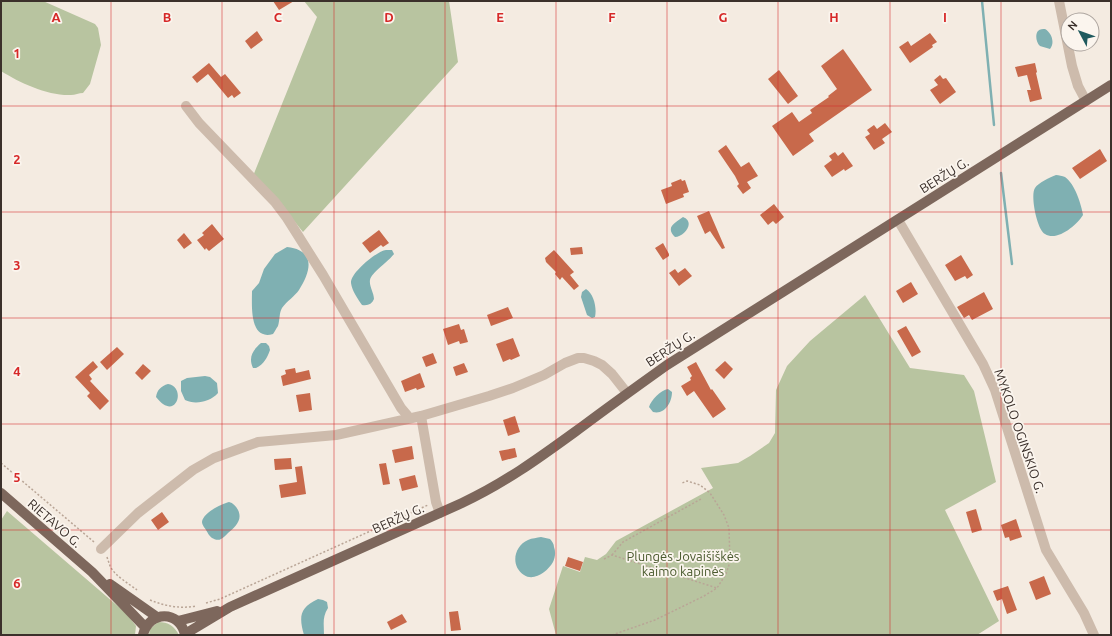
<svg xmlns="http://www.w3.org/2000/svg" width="1112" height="636" font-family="Ubuntu,sans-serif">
  <rect width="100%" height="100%" fill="#f4ebe1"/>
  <path fill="#b8c4a0" d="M1 1H43L95 24 98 28 101 45 90 84 83 93C79 93 75 95 71 95 48 96 20 83 1 71Z
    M304 1H449L458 62 303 232 282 206 253 176 317 17Z
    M865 295 910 368 964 375 974 391 996 482 945 510 999 621 977 635H556L549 609 563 566 580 572 585 557 597 560 606 554 616 541 713 488 701 468 738 463 750 456 769 443 775 433 776 390 787 366 810 341Z
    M7 511 127 614 136 626 135 635H1V520Z
    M158 622C169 622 174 626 179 635H149L150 629Z"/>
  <path fill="#7fb0b2" d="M1045 29C1052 33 1055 43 1050 49 1047 48 1043 47 1040 46 1036 43 1035 34 1038 31 1040 29 1043 29 1045 29Z
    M1056 175C1059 175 1062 176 1065 177 1075 184 1081 204 1083 215 1077 225 1057 242 1045 234 1037 230 1030 195 1035 188 1038 183 1050 177 1056 175Z
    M683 217C696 222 684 237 675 237 665 227 675 223 683 217Z
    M287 247C315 250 312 270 299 290 295 296 287 301 282 308 279 313 280 320 278 326 276 329 275 331 273 334 249 341 252 305 252 291L259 283 264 269 275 254Z
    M386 250H392L394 254C389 261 371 273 370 280 369 286 374 293 374 299 372 304 368 306 362 305 358 299 352 291 351 283 350 273 377 251 386 250Z
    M586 289C594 294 597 308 595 317L592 318 587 315 581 297 582 292Z
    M261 343H266L269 346 270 350C267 358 264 364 256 368H253C248 357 253 350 261 343Z
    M205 376 210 377 217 383 218 393C210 402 195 405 185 400L181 391V381L187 378Z
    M168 384C187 387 176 423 156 397 157 390 161 386 168 384Z
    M668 389 672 392C672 402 665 415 653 412L649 407C651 400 661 390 668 389Z
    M229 502C233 503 236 506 238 510 243 520 235 527 228 533 226 535 223 538 221 539 218 541 214 539 212 538 209 536 208 533 206 530 205 528 202 525 202 522 203 513 221 504 229 502Z
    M541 537C544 538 547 538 550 539 552 541 554 544 554 547 556 552 555 558 553 562 548 571 534 582 524 575 510 566 514 546 528 540 532 538 537 538 541 537Z
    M318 599 323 600 327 602 328 608C322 617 324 625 324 635H304C299 617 299 608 318 599Z"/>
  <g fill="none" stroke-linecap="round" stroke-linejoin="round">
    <path stroke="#7fb0b2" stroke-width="2.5" d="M982 1 994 125
      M1001 173 1012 264"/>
  </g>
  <path fill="#c8694b" d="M273 1H294L279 10Z
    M257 31 263 40 251 49 245 41Z
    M930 33 937 42 932 45 933 47 910 63 899 47 908 41 911 46Z
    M843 49 872 90 809 134 814 141 793 156 772 126 792 112 799 122 812 113 810 110 829 97 828 96 837 89 821 66Z
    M209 63 221 77 225 74 241 93 234 98 232 95 228 98 208 74 197 83 192 77Z
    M1035 63 1037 72 1036 73 1042 99 1030 102 1027 90H1031L1027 75 1018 77 1015 67Z
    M779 70 798 96 788 104 768 79Z
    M940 75 943 79 946 78 956 92 940 104 930 90 938 85 934 80Z
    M885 123 892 132 882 139 885 143 874 150 865 137 870 134 867 130 874 125 877 129Z
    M726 145 741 167 749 162 758 176 747 182 751 188 743 194 737 186 739 184 735 176 718 151Z
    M1100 149 1107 161 1080 179 1072 168Z
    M835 152 838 156 843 152 853 166 845 171 844 169 832 177 824 166 832 160 829 156Z
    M681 179 682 181 685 180 689 192 683 194 684 197 666 204 661 190 672 186 671 183Z
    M774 204 784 217 776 224 773 221 768 225 760 215Z
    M709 211 725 248 722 249 710 231 705 234 697 216Z
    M212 224 224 239 209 251 206 248 205 250 197 240 204 235 202 233Z
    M379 230 389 243 383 247 381 245 370 253 362 243Z
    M184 233 192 243 184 249 177 240Z
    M663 243 669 254V256L663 260 655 248Z
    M582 247 583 254 571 255 570 248Z
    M554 250 574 272 570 275 579 286 574 290 562 277 560 280 555 274 556 272 546 262 545 258Z
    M961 255 973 275 967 279 965 276 955 281 945 265Z
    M685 268 692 276 679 286 669 273 675 269 678 273Z
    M911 282 918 294 903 303 896 291Z
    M984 292 993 309 972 320 969 315 964 318 957 307Z
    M508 307 513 318 491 326 487 315Z
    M459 324 461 330 464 329 468 342 460 344 459 341 448 345 443 329Z
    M906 326 921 352 912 357 897 331Z
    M513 338 520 356 511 360 510 359 503 362 496 344Z
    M117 347 124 354 107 370 100 362Z
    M433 353 437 363 426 367 422 357Z
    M93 361 98 367 89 375 92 379 90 381 109 401 100 410 87 396 90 393 75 377Z
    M725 361 733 369 724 379 715 370Z
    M696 362 711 390 712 389 726 409 713 418 694 391 687 396 681 386 691 380 690 378 692 376 687 367Z
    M464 363 468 372 456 376 453 367Z
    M143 364 151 371 142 380 135 373Z
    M295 368 296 373 309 370 311 379 283 386 281 376 286 374 285 370Z
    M420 373 425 387 417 390 416 388 405 392 401 381Z
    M310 393 312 410 299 412 296 395Z
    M515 416 520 432 508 436 503 420Z
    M412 446 414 459 395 463 392 450Z
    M515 448 517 457 502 461 499 451Z
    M291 458 292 469 275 470 274 459Z
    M386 463 390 484 383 485 379 464Z
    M302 466 306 494 281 498 279 485 297 482 295 467Z
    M415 475 418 487 402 491 399 479Z
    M976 509 982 530 972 533 966 512Z
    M162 512 169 522 158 530 151 520Z
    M1016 519 1022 537 1010 541 1009 537 1005 538 1001 525Z
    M568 557 583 562 580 571 565 566Z
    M1044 576 1051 594 1036 600 1029 582Z
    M1008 586 1017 610 1007 614 1002 599 997 601 993 591Z
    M458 611 461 630 451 631 449 612Z
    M402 614 407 622 391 630 387 622Z"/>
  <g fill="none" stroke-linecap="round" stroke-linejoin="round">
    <path stroke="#b9a596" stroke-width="1.5" stroke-dasharray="2 2" stroke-linecap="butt" d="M1 463 94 542
      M612 555 623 542 701 499
      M107 557C108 560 109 563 110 566 114 575 129 584 137 590
      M604 559 612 555 717 588
      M150 600C165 606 180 609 197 606
      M206 603 220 599 428 505
      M612 635 655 620 704 596 717 588 726 574 730 562 729 528 724 515 710 493 700 485 687 481 682 483"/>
    <path stroke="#cdbbac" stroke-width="10" d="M1059 1 1072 66 1078 86 1086 101
      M186 106 199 123 275 202 287 218 323 275 401 408 407 415 408 419
      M898 220 983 364 995 390 1046 550 1084 613 1094 635
      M421 416 436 502 440 513
      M101 549 138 513 193 470 214 458 258 442 336 435 421 416 489 396 513 388 544 375 565 363 578 358H584L594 361 602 365 612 374 627 393"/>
    <path stroke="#7d675c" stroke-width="10" d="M1 493 92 572 145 627
      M110 584 157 617
      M178 621 217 611
      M185 634 230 607 462 503C507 482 543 455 583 426 611 405 639 385 667 365L1111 85
      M143 635C149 610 180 610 185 635"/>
  </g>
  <path fill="none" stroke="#d62828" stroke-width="1" stroke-opacity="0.55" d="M111 1V635M222 1V635M334 1V635M445 1V635M556 1V635M667 1V635M778 1V635M890 1V635M1001 1V635M1 106H1111M1 212H1111M1 318H1111M1 424H1111M1 530H1111"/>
  <g text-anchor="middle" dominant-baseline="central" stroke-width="3.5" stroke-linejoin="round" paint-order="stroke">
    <g font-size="13" fill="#3b302b" stroke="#fbf5ee">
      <text transform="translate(944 175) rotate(-32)">BERŽŲ G.</text>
      <text transform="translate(670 348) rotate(-33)">BERŽŲ G.</text>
      <text transform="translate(1020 431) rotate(71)">MYKOLO OGINSKIO G.</text>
      <text transform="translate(398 518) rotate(-24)">BERŽŲ G.</text>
      <text transform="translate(55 523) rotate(41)">RIETAVO G.</text>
    </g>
    <g font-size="13" fill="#4a5a2e" stroke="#fbf5ee">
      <text x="683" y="556">Plungės Jovaišiškės<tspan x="683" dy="15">kaimo kapinės</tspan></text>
    </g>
  </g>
  <g font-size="13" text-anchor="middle" font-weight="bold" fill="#d62828" stroke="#fbf5ee" stroke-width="3.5" stroke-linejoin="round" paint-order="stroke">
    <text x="56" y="22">A</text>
    <text x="167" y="22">B</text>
    <text x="278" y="22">C</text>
    <text x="389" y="22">D</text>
    <text x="500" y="22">E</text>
    <text x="612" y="22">F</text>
    <text x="723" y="22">G</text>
    <text x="834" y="22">H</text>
    <text x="945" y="22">I</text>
    <text x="17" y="58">1</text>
    <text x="17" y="164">2</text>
    <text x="17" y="270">3</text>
    <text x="17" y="376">4</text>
    <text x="17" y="482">5</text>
    <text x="17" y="588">6</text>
  </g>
  <rect width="1112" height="636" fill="none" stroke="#3b302b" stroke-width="4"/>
  <g transform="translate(1080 32) rotate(311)"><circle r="19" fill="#fbf5ee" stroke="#aea6a0"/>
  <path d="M0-3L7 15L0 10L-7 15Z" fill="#1f5a5e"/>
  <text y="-6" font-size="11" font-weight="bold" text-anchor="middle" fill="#3b302b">N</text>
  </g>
</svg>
